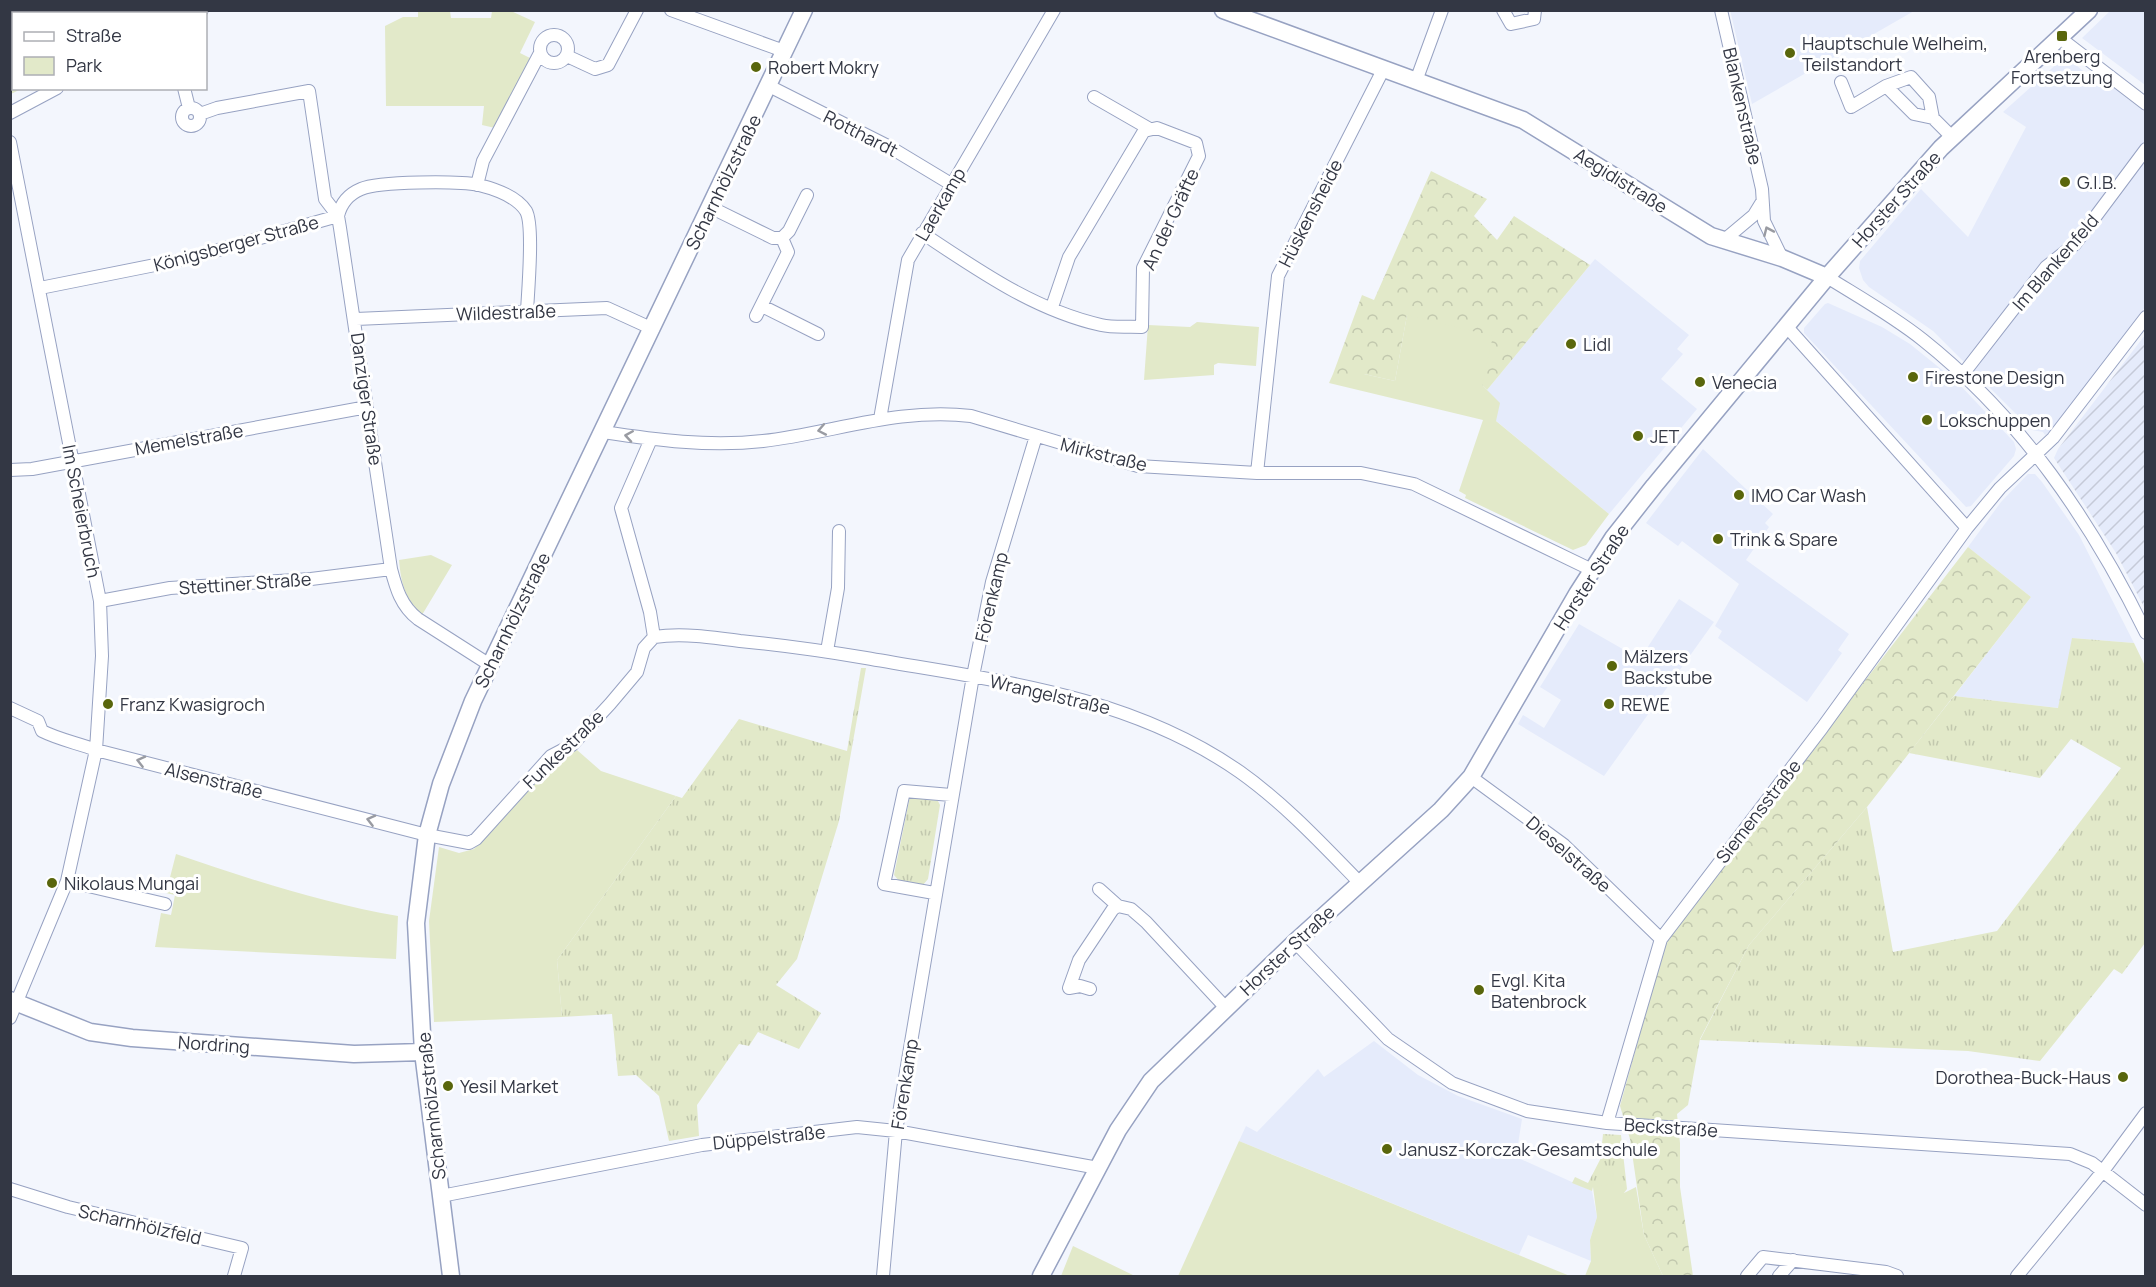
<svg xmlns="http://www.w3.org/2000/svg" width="2156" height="1287" font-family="Manrope,sans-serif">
  <defs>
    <pattern id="industrial-furrows" width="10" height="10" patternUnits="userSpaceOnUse" patternTransform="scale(1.5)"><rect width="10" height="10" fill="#e5ebfb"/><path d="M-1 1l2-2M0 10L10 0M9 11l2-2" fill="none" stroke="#c5cad8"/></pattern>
    <pattern id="grass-tufts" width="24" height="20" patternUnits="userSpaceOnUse" patternTransform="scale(1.5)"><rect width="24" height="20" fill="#e2e9c9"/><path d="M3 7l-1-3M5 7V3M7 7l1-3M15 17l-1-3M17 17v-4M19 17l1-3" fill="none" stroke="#c2c8ae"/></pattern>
    <pattern id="forest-crowns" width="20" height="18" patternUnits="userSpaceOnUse" patternTransform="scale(1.5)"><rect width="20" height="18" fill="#e2e9c9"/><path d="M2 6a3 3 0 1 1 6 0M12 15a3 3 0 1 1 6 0" fill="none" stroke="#c2c8ae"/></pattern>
  </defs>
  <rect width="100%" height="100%" fill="#f3f6fd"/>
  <path fill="#e5ebfb" d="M1730 10H1914V11L1752 104Z
    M2110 11H2145V85L2082 38Z
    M2060 61H2068L2077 66 2099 84 2106 82 2145 112V307L2054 428 2045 435 2043 432 2032 430 1933 331 1869 287 1863 280 1859 268 1860 261 1921 189 1968 237 2026 127 2003 112Z
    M1595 259 1689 335 1677 349 1683 354 1661 379 1697 409 1609 514 1495 420 1487 390Z
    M1828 303 1882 327 1910 344 1957 382 2014 442 2016 449 2014 456 1971 506 1966 507 1804 333V328L1825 304Z
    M1703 449 1773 514 1765 523 1769 527 1746 560 1849 634 1838 650 1842 653 1807 702 1718 638 1722 631 1715 626 1739 584 1682 541 1678 546 1646 523Z
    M2028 474H2035L2042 482 2079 535 2134 643 2073 638 2059 708 1954 696 2031 597 1968 547 2001 502Z
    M1679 599 1714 622 1604 776 1518 724 1523 715 1544 728 1561 700 1540 687 1579 624 1640 659Z
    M1374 1041 1418 1075 1458 1096 1522 1119 1516 1157 1592 1191 1597 1217 1590 1240 1591 1261 1528 1235 1519 1255 1239 1141 1246 1126 1257 1132 1318 1069 1324 1077Z"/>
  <path fill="url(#industrial-furrows)" d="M2145 335V609L2116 553 2054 458 2058 449Z"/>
  <path fill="url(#grass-tufts)" d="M2072 638 2134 643 2146 668 2145 943 2122 974 2114 969 2040 1061 1968 1051 1700 1040 1749 945 1867 807 1893 952 1997 931 2121 768 2071 739 2040 778 1909 753 1954 696 2058 708Z
    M861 668H866L839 821 797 959 776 985 821 1013 799 1049 758 1032 749 1046 739 1044 697 1105 699 1136 669 1141 659 1096 636 1075 618 1076 612 1014 562 1017 557 960 676 796 682 798 739 719 847 751Z
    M910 796 938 801 940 805 928 879 923 885 900 882 894 875Z
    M1603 1134 1621 1135 1627 1189 1624 1193 1593 1187 1592 1191 1572 1183 1575 1177 1588 1183 1603 1154 1601 1153Z"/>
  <path fill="url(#forest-crowns)" d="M1431 171 1487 199 1474 216 1497 240 1514 216 1590 265 1487 390 1407 315 1395 381 1364 374H1333L1362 295 1374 300Z
    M1968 547 2031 597 1867 807 1749 945 1700 1039 1688 1105 1677 1114 1680 1143V1187L1693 1276H1663L1644 1235 1630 1139 1620 1106 1666 939Z"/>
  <path fill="#e2e9c9" d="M11 10H87L88 13 14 14V88L21 89 11 94Z
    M418 10 450 11 451 18H491L492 11H511L535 22 520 53 530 58 495 128 482 125 484 106H386L385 26 403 17H418Z
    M1407 315 1493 336 1482 385 1500 403 1496 421 1609 514 1586 545 1573 550 1465 498 1466 495 1459 491 1483 420 1329 383 1333 374H1364L1395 381Z
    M1197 322 1259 327 1256 366 1218 363 1214 365V375L1144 380 1148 325 1190 327Z
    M431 555 452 565 422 615C405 599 401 583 399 560Z
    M577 750 601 771 676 796 557 960 562 1017 434 1022 429 921 439 847 459 853 474 849 553 764Z
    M176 854C249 879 323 903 398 916L396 959 155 947 161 913 171 915 175 895 166 893Z
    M1239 1141 1570 1276H1178Z
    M1620 1183 1624 1193 1636 1187 1644 1235 1663 1276H1585L1591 1261 1590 1240 1597 1217 1593 1187Z
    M1073 1246 1135 1276H1061Z"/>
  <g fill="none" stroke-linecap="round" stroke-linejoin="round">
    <g stroke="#97a2c2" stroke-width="14">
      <path id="street" d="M671 10 784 51
        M1503 10 1511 24 1534 19 1535 10
        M1721 10 1762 189 1764 221 1782 258
        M196 14 202 10
        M540 49a14 14 0 1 1 28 0a14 14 0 1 1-28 0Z
        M2060 38 2146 104
        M567 56 595 69 608 65 637 10
        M1416 81 1442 10
        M1841 82 1851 107 1886 86
        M769 86 888 146 951 184
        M184 88 189 108
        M1094 97 1148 128
        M182 117a9 9 0 1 1 18 0a9 9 0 1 1-18 0Z
        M10 113 57 88
        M200 114 217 108 309 91 325 199 338 216 340 228 391 569C396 588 401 606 418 619L490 665
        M1933 118 1914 114 1886 86 1911 77 1929 97 1933 118 1952 137
        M10 142 100 601 102 656 96 750 67 881 10 1018
        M477 185 483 161 540 53
        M710 207 773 238H782L788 252 756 316
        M338 216C341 203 349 194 361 189 379 181 459 181 479 185 495 189 517 197 526 211 534 225 528 291 527 311
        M922 233C978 270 1034 310 1101 325 1114 328 1129 326 1142 327L1143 268 1199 156 1196 143 1157 128 1144 131 1069 257 1052 307
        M782 238 789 231 807 195
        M1723 241 1754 215 1762 202
        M1827 277C1859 297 1893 316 1923 340 2021 418 2091 521 2146 633
        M40 288 190 258 338 216
        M762 306 818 334
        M356 319 607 308 653 329
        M1787 327 1967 528
        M1963 374 2046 267 2075 244 2146 149
        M880 419 908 260 1054 10
        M603 432C656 440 709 447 763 441 832 433 900 407 971 416L1138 466 1257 473H1361L1414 484 1592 570
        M651 439 621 508 650 612 654 637
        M10 470 32 469 367 407
        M1257 473 1278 276 1383 70
        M100 601 170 588 311 579 391 569
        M654 637C682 633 711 637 740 641 782 645 824 651 866 658 997 681 1128 694 1240 772 1285 804 1322 844 1360 883
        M827 651 838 588 839 531
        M10 708 38 721 42 731C60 740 78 743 96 750L427 835 469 843 476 839 551 756 572 745 610 704 637 672 644 648 654 637
        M1471 777 1564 845 1661 939
        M67 881 165 904
        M1099 889 1118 906
        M934 893 884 884 904 791 951 795
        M1295 942 1388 1039 1452 1083 1527 1111 1607 1123 2070 1154 2092 1163 2146 1205
        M1090 989 1080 986 1069 988 1079 960 1113 909 1118 906 1131 909 1146 922 1226 1008
        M1607 1123 1661 939 1822 728 1967 528 2000 488 2053 438 2146 317
        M10 1189 68 1207 242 1248 234 1276
        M441 1196 702 1145 857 1127 896 1131 1098 1168
        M883 1276 896 1131 973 676 992 582 1036 436
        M1747 1276 1763 1257 1886 1272 1897 1276
        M1779 1276 1793 1260
        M2017 1276 2103 1171 2146 1113"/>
    </g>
    <g stroke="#97a2c2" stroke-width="19">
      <path id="secondary" d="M1223 10 1523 120 1711 236 1782 258 1827 277
        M10 1000 90 1032 132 1038 354 1054 423 1052
        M451 1276 423 1052 416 923 427 835 441 784 473 701 804 10
        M1041 1276 1118 1130 1151 1081 1295 942 1441 810 1471 777 1577 594 1613 538 1654 486 1827 277 1941 148 2089 10"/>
    </g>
    <use href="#street" stroke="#fff" stroke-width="12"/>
    <use href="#secondary" stroke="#fff" stroke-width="16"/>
  </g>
  <defs><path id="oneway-chevron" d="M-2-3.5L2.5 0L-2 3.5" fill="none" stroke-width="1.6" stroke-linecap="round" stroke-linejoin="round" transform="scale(1.5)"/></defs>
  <g stroke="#999ba2">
    <use href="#oneway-chevron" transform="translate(1768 231) rotate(-114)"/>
    <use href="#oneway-chevron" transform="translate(822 430) rotate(169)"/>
    <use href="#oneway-chevron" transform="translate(629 436) rotate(-171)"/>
    <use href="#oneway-chevron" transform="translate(141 761) rotate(-166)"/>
    <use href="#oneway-chevron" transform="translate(371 820) rotate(-166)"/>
  </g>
  <g fill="#59660c" stroke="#fff" stroke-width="2">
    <rect x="2056" y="30" width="12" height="12" rx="3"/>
    <circle cx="1790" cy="53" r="6"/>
    <circle cx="756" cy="67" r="6"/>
    <circle cx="2065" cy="182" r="6"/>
    <circle cx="1571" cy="344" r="6"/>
    <circle cx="1913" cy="377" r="6"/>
    <circle cx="1700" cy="382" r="6"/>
    <circle cx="1927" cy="420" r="6"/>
    <circle cx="1638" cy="436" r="6"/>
    <circle cx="1739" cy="495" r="6"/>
    <circle cx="1718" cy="539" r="6"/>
    <circle cx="1612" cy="666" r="6"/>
    <circle cx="108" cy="704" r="6"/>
    <circle cx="1609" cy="704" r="6"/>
    <circle cx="52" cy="883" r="6"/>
    <circle cx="1479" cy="990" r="6"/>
    <circle cx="2123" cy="1077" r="6"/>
    <circle cx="448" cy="1086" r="6"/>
    <circle cx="1387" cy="1149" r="6"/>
  </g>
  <g text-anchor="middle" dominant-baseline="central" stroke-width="6" stroke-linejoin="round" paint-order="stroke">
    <g font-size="18" fill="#333744" stroke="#fff" text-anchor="start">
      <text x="1802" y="43">Hauptschule Welheim,<tspan x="1802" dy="21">Teilstandort</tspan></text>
      <text x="2062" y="56" text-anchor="middle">Arenberg<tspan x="2062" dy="21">Fortsetzung</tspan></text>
      <text x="768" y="67">Robert Mokry</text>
      <text x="2077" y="182">G.I.B.</text>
      <text x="1583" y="344">Lidl</text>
      <text x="1925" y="377">Firestone Design</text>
      <text x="1712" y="382">Venecia</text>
      <text x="1939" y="420">Lokschuppen</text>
      <text x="1650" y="436">JET</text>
      <text x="1751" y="495">IMO Car Wash</text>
      <text x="1730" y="539">Trink &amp; Spare</text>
      <text x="1624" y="656">Mälzers<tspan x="1624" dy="21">Backstube</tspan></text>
      <text x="120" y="704">Franz Kwasigroch</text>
      <text x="1621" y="704">REWE</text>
      <text x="64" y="883">Nikolaus Mungai</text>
      <text x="1491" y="980">Evgl. Kita<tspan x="1491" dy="21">Batenbrock</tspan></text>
      <text x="2111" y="1077" text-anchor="end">Dorothea-Buck-Haus</text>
      <text x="460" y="1086">Yesil Market</text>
      <text x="1399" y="1149">Janusz-Korczak-Gesamtschule</text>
    </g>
    <g font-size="18" fill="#333744" stroke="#fff">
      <text transform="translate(1743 106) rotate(77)">Blankenstraße</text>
      <text transform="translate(861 133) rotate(27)">Rotthardt</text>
      <text transform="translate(1621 180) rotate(32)">Aegidistraße</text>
      <text transform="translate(723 182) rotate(-64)">Scharnhölzstraße</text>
      <text transform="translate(1896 199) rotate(-48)">Horster Straße</text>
      <text transform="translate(940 204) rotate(-60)">Laerkamp</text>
      <text transform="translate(1310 213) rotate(-63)">Hüskensheide</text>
      <text transform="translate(1170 219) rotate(-65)">An der Gräfte</text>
      <text transform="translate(236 243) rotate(-15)">Königsberger Straße</text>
      <text transform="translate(2055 262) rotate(-49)">Im Blankenfeld</text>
      <text transform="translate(506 312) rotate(-2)">Wildestraße</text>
      <text transform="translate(367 399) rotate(82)">Danziger Straße</text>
      <text transform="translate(189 439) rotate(-10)">Memelstraße</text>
      <text transform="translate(1104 454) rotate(14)">Mirkstraße</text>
      <text transform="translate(82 511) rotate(79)">Im Scheierbruch</text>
      <text transform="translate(1591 577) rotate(-57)">Horster Straße</text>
      <text transform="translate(245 583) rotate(-4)">Stettiner Straße</text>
      <text transform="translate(991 597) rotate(-77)">Förenkamp</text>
      <text transform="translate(512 620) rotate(-64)">Scharnhölzstraße</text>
      <text transform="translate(1050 694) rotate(13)">Wrangelstraße</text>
      <text transform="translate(563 749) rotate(-44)">Funkestraße</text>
      <text transform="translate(214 780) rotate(14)">Alsenstraße</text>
      <text transform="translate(1758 811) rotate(-52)">Siemensstraße</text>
      <text transform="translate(1569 854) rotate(41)">Dieselstraße</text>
      <text transform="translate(1287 950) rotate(-43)">Horster Straße</text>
      <text transform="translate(214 1044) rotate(4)">Nordring</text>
      <text transform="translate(904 1084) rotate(-81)">Förenkamp</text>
      <text transform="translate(431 1106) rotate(-96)">Scharnhölzstraße</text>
      <text transform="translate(1671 1127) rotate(4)">Beckstraße</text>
      <text transform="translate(769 1137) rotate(-6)">Düppelstraße</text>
      <text transform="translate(140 1224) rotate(13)">Scharnhölzfeld</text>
    </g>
  </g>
  <rect width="2156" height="1287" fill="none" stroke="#333744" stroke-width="24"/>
  <rect x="12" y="12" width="195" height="78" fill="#ffffff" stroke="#adafb4" stroke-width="1.5"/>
  <rect x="24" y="32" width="30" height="9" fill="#ffffff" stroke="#adafb4" stroke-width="1.5"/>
  <text x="66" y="42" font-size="18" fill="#333744">Straße</text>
  <rect x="24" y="57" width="30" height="18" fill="#e2e9c9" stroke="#adafb4" stroke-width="1.5"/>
  <text x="66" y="72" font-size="18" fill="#333744">Park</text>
</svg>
